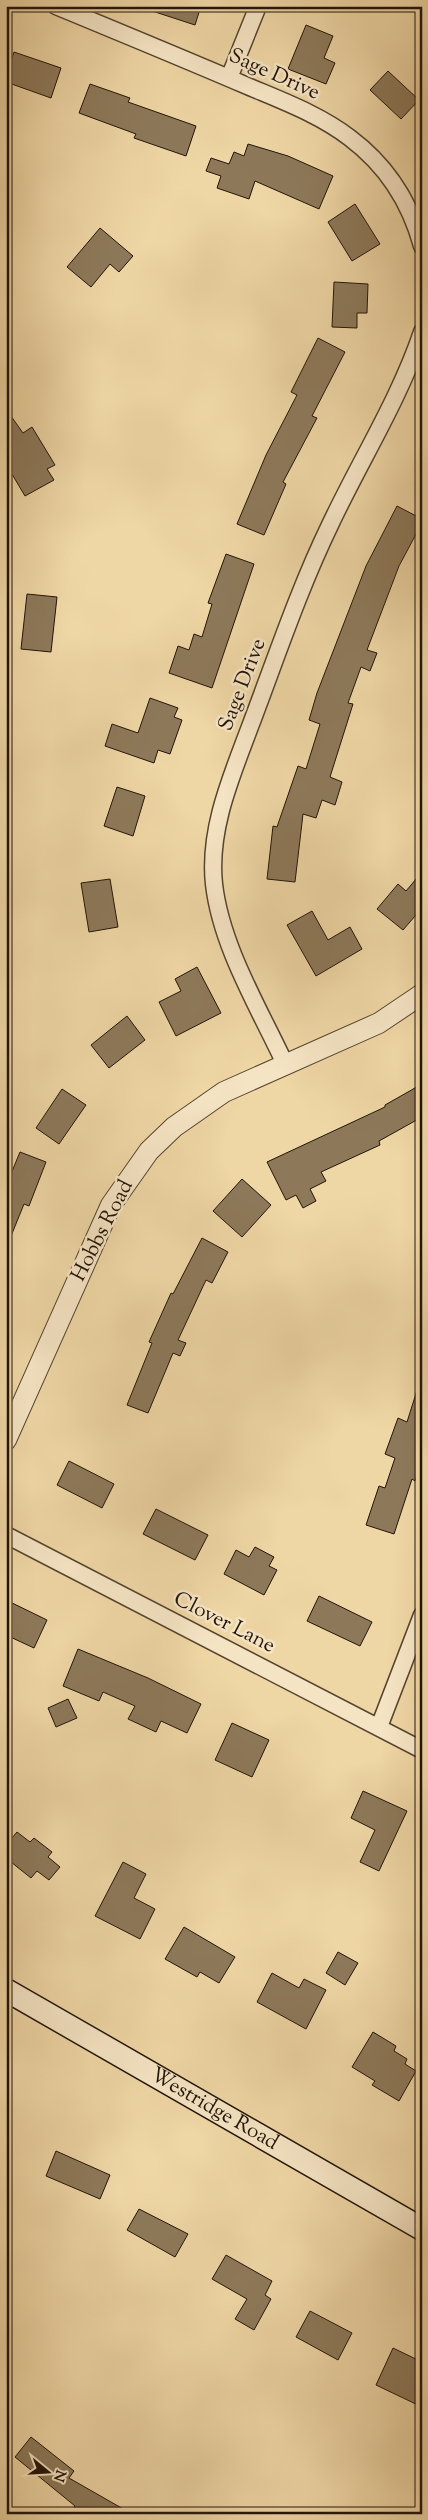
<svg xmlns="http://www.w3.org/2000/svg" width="428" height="2520" font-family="'Sorts Mill Goudy',serif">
  <rect width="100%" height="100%" fill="#efd6a5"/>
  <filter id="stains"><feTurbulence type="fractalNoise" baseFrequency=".004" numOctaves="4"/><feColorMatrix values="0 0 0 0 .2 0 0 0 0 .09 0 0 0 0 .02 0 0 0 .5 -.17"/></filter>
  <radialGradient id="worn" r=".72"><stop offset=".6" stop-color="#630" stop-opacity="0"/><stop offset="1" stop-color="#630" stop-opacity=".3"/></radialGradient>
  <path fill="#8d795a" stroke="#221408" d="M146 6H201L195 25 146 9Z
    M306 25 333 36 324 58 335 63 326 84 288 69Z
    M14 52 61 68 51 98 6 82V74Z
    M388 71 419 100 401 119 370 90Z
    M90 84 130 98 128 102 196 126 186 156 134 138 136 134 79 113Z
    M248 144 288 156 333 176 319 209 255 181 249 199 217 188 221 176 206 171 211 158 229 164 234 152 244 156Z
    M355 204 380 244 352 261 328 222Z
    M100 228 133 256 119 272 110 264 91 287 67 267Z
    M334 282 368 284 367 313H357V328L332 327Z
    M318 338 345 352 312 416 317 418 283 482 286 484 264 535 237 524 266 455 297 395 291 392Z
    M6 409 23 433 32 427 55 465 47 469 54 480 25 496 6 464Z
    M397 506 422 519V523L399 566 367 650 377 653 370 671 361 667 348 703 353 704 330 777 342 782 335 805 322 800 316 818 303 814 295 882 267 879 273 826 277 827 298 766 306 769 320 724 309 720 317 693 366 566Z
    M226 554 254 564 212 688 169 673 178 646 189 650 194 634 202 637 212 604 208 603Z
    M27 594 57 597 51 652 21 649Z
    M150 698 178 708 174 717 182 720 170 754 158 750 154 763 105 746 112 724 138 733Z
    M117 787 145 796 133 836 104 826Z
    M422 872V908L403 930 377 909 398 884 406 891Z
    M110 879 118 927 89 932 81 883Z
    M312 911 328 940 350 927 362 949 316 976 287 925Z
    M197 967 221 1013 176 1036 159 1002 181 991 175 979Z
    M127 1016 145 1040 109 1068 91 1045Z
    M422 1084V1117L379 1141 380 1145 321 1172 326 1181 310 1189 316 1201 303 1208 296 1195 286 1200 267 1162 385 1107V1105Z
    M62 1089 86 1105 59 1144 36 1128Z
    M20 1152 46 1162 29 1206 24 1204 7 1246 6 1186Z
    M242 1179 271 1205 242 1237 213 1211Z
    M202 1238 228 1252 212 1283 206 1280 178 1340 186 1343 180 1356 173 1353 148 1413 127 1405 152 1343 149 1342 171 1293 173 1294Z
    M419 1384H422V1461L415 1481 412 1479 394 1534 366 1525 379 1486 385 1488 395 1458 385 1454 398 1418 407 1422Z
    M69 1461 114 1484 102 1508 57 1485Z
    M156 1509 208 1535 195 1560 143 1534Z
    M255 1547 274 1557 269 1566 277 1570 264 1595 224 1574 236 1550 249 1557Z
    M319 1596 372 1622 360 1646 307 1621Z
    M6 1600 47 1620 34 1648 6 1635Z
    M78 1649 148 1678 201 1704 187 1733 161 1721 156 1732 128 1719 135 1706 103 1692 99 1701 63 1686Z
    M68 1699 77 1718 56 1727 48 1708Z
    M232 1723 269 1740 252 1777 215 1760Z
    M363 1791 407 1811 379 1871 360 1862 375 1830 351 1818Z
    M17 1832 30 1842 34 1838 52 1852 48 1857 60 1867 49 1880 37 1871 31 1878 6 1858V1845Z
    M123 1862 146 1874 134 1898 155 1909 140 1939 95 1916Z
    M184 1927 235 1957 219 1983 200 1972 197 1977 165 1959Z
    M338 1952 358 1963 345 1985 326 1973Z
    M272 1973 299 1988 304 1979 326 1990 306 2029 257 2002Z
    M373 2032 396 2046 394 2051 407 2059 405 2064 416 2071 399 2101 372 2085 375 2081 352 2067Z
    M56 2151 110 2175 100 2199 46 2176Z
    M139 2209 188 2234 175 2257 127 2230Z
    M226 2255 272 2281 265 2295 271 2299 254 2330 235 2319 247 2299 212 2279Z
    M310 2311 352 2333 338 2360 296 2337Z
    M393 2348 422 2362V2407L376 2385Z
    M31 2437 74 2471 69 2478 132 2514H71L75 2506 15 2457Z"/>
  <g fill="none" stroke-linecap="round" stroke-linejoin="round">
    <g stroke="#55442f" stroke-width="19">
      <path id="minor" d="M56 6C119 32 182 58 245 85 280 100 319 114 350 138 386 165 410 202 422 246
        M229 78 258 6
        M285 1064C259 1008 221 946 214 884 208 829 232 775 251 724 276 658 299 589 330 525 360 461 399 400 422 332
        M6 1535 422 1750
        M379 1727 422 1615"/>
    </g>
    <g stroke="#55442f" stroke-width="22">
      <path id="tertiary" d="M6 1440 111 1205 149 1151 174 1127 224 1092 379 1023 422 994"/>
    </g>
    <g stroke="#221408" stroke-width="25">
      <g id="secondary">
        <path id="s1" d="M6 1990 422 2229"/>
      </g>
    </g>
    <use href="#minor" stroke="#f5e4c4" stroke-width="16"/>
    <use href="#tertiary" stroke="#f5e4c4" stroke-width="20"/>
    <use href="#secondary" stroke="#f5e4c4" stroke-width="22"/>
  </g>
  <g text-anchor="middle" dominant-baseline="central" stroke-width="5" stroke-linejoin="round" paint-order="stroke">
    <g font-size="21" fill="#221408" stroke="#f5e4c4">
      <text transform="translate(274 75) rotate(24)">Sage Drive</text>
      <text transform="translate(243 685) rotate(-69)">Sage Drive</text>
      <text transform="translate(103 1231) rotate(-63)">Hobbs Road</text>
      <text transform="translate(224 1623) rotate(27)">Clover Lane</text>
      <text stroke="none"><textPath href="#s1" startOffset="240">Westridge Road</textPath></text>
    </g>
  </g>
  <rect width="428" height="2520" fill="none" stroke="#efd6a5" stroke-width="25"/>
  <rect x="8" y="8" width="413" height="2505" fill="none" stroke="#221408" stroke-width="2.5"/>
  <rect x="12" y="12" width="403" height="2495" fill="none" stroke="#221408"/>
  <g transform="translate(48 2472) rotate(108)" stroke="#f5e4c4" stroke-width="4" paint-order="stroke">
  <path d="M0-4L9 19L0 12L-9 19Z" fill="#221408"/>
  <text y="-8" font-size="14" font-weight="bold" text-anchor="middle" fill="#221408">N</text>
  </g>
  <rect width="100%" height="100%" filter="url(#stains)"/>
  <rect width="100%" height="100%" fill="url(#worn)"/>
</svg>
